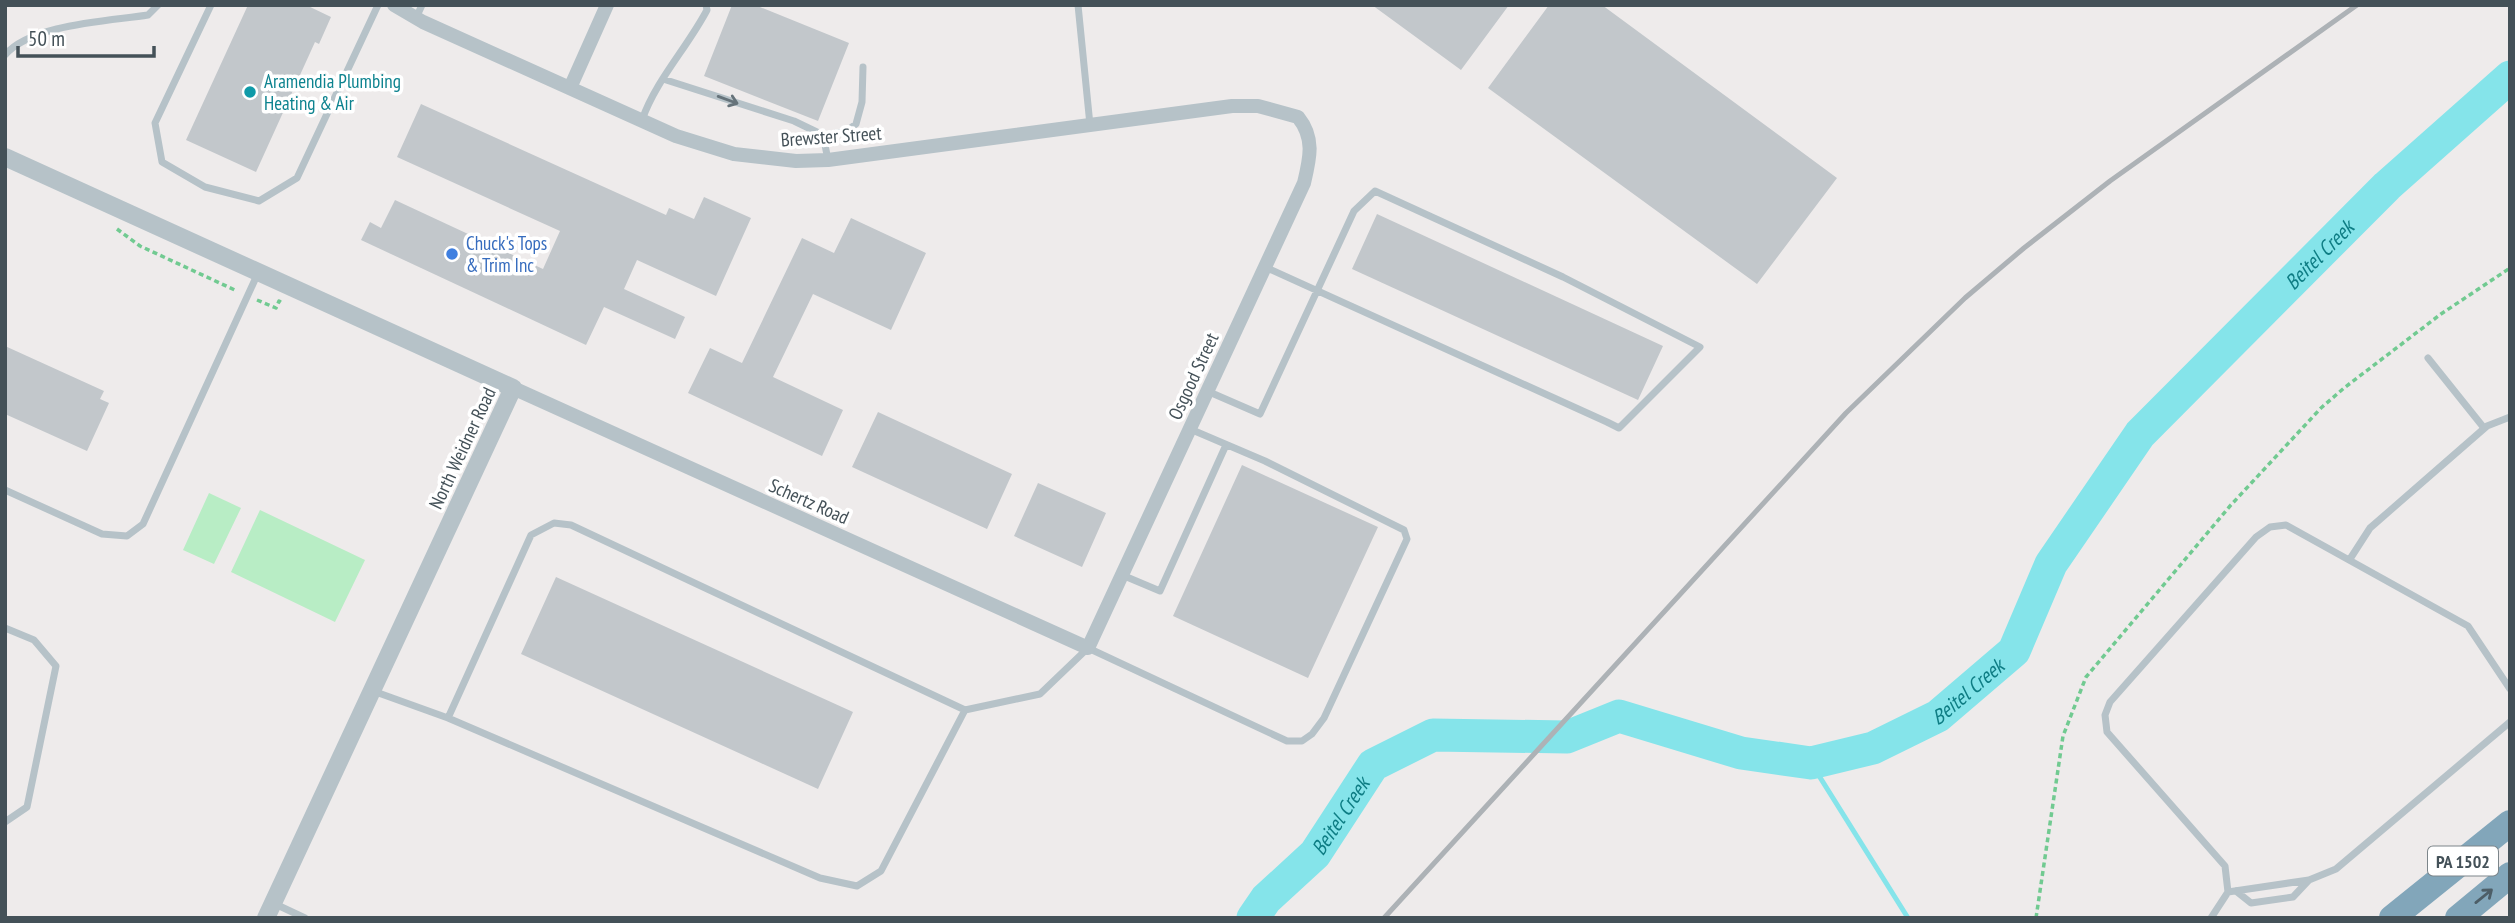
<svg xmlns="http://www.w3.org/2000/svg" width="2515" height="923" font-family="'PT Sans Narrow',sans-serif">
  <rect width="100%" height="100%" fill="#eeebeb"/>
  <path fill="#b8edc5" d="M209 493 241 508 214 564 183 550Z
    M260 510 365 560 335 622 231 572Z"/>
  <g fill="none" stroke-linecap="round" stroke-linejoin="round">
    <path stroke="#85e4ea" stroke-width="5" d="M1811 763 1908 918"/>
    <path stroke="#85e4ea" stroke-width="33" id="s1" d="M1253 918 1266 899 1315 854 1373 765 1433 735 1567 737 1619 716 1741 753 1811 763 1873 748 1938 716 2014 651 2051 564 2140 434 2387 186 2510 77"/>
  </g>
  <path fill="#c2c7cb" d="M248 5H306L331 17 319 44 315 42 256 172 186 140Z
    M732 5H755L849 43 818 121 704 76Z
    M1372 5H1509L1461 70Z
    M1549 5H1602L1837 178 1757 284 1488 88Z
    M421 104 666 215 669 208 694 219 704 197 751 218 716 296 637 260 624 289 685 317 675 339 604 307 586 345 361 240 370 222 381 228 395 200 543 269 560 231 397 157Z
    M1377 214 1663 346 1638 400 1352 269Z
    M851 218 926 253 891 330 813 294 773 377 843 410 822 456 688 393 710 348 742 363 802 238 834 253Z
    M5 346 104 391 100 399 109 403 87 451 5 414Z
    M878 412 1012 474 987 529 852 467Z
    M1242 465 1378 527 1308 678 1173 616Z
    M1038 483 1106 513 1082 567 1014 536Z
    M556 577 853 712 818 789 521 654Z"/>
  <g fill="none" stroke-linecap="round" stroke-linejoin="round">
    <path stroke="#71ca91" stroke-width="3.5" stroke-dasharray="5 3.5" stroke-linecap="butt" d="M117 229 140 246 237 291
      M257 300 276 308 279 301 282 303
      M2036 918 2063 736 2086 677 2230 506 2321 408 2344 388 2441 314 2510 268"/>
    <path stroke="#b6c2c8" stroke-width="7" d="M211 5 155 123 162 162 205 187 259 201 297 178 378 5
      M1078 5 1090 125
      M416 18 422 5
      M5 55C31 24 110 21 148 15L158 5
      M663 79 794 121 823 135 845 132 856 124 862 102 863 67
      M642 120C656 80 687 48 707 10L706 5
      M823 135 828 160
      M2428 358 2484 428
      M1207 391 1260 414 1354 211 1375 191 1563 277 1700 347 1619 428 1607 422 1265 267
      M5 490 102 534 127 536 143 524 258 273
      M2350 559 2370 528 2487 426 2510 417
      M1122 575 1160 591 1226 445
      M5 628 34 640 56 666 27 807 5 822
      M373 691 448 718
      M965 710 881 871 857 886 820 878 448 718 531 535 554 523 571 525 965 710 1040 694 1088 648 1287 741H1302L1312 734 1324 718 1407 539 1404 530 1265 461 1190 429
      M2236 891 2251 903 2293 897 2309 880
      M2228 892 2309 880 2336 869 2510 722
      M273 903 305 918
      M2211 918 2228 892 2225 866 2107 732 2105 715 2110 702 2256 537 2270 527 2286 525 2468 626 2510 689"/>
    <path stroke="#b6c2c8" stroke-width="14" d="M394 5 423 22 676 136 734 154 796 161 828 160 1232 106H1258L1298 117C1315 138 1310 158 1304 183L1088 648 513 388
      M570 88 607 5"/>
    <path stroke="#b6c2c8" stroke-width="18" d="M5 157 513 388 266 918"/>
    <path stroke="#82a6ba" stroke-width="26" d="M2392 918 2510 823
      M2458 918 2510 875"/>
    <path stroke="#adb2b6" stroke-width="5" d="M1384 918 1846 413 1965 298 2024 248 2110 181 2357 5"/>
  </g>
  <defs><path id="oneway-shaft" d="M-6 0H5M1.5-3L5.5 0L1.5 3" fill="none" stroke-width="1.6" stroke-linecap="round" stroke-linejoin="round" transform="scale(1.75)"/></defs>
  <use stroke="#66737a" href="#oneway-shaft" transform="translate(728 100) rotate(20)"/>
  <use stroke="#4d5e67" href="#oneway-shaft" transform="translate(2484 896) rotate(-39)"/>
  <circle fill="#0f9aa8" stroke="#fff" stroke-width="2.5" cx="250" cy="92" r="7"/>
  <circle fill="#3f7fe0" stroke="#fff" stroke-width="2.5" cx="452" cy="254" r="7"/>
  <g text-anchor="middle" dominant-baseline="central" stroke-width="7" stroke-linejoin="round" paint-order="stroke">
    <rect fill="#fff" stroke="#7c858a" stroke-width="2" x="2428" y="846.5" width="70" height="29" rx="5"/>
    <g font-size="18" font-weight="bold" fill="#445158">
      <text x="2463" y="861">PA 1502</text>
    </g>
    <g font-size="19" fill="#0d838f" stroke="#fff" text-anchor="start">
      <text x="264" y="81">Aramendia Plumbing<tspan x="264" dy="22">Heating &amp; Air</tspan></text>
    </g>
    <g font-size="19" fill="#445158" stroke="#fff">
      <text transform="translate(831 136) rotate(-4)">Brewster Street</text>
      <text transform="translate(1193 376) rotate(-65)">Osgood Street</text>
      <text transform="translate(462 448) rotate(-65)">North Weidner Road</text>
      <text transform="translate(809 501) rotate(24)">Schertz Road</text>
    </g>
    <g font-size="19" fill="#366cbe" stroke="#fff" text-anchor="start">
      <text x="466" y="243">Chuck's Tops<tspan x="466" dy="22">&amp; Trim Inc</tspan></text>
    </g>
    <g font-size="21" font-style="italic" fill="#0e7d84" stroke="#fff">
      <text stroke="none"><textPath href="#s1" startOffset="1393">Beitel Creek</textPath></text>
      <text stroke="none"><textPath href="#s1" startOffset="826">Beitel Creek</textPath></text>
      <text stroke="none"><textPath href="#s1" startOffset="135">Beitel Creek</textPath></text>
    </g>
  </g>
  <rect width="2515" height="923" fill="none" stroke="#445158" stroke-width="14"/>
  <path d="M18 46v10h136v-10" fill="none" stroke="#445158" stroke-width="3.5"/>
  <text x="28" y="46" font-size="21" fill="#445158" stroke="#ffffff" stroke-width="5" paint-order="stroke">50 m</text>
</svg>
